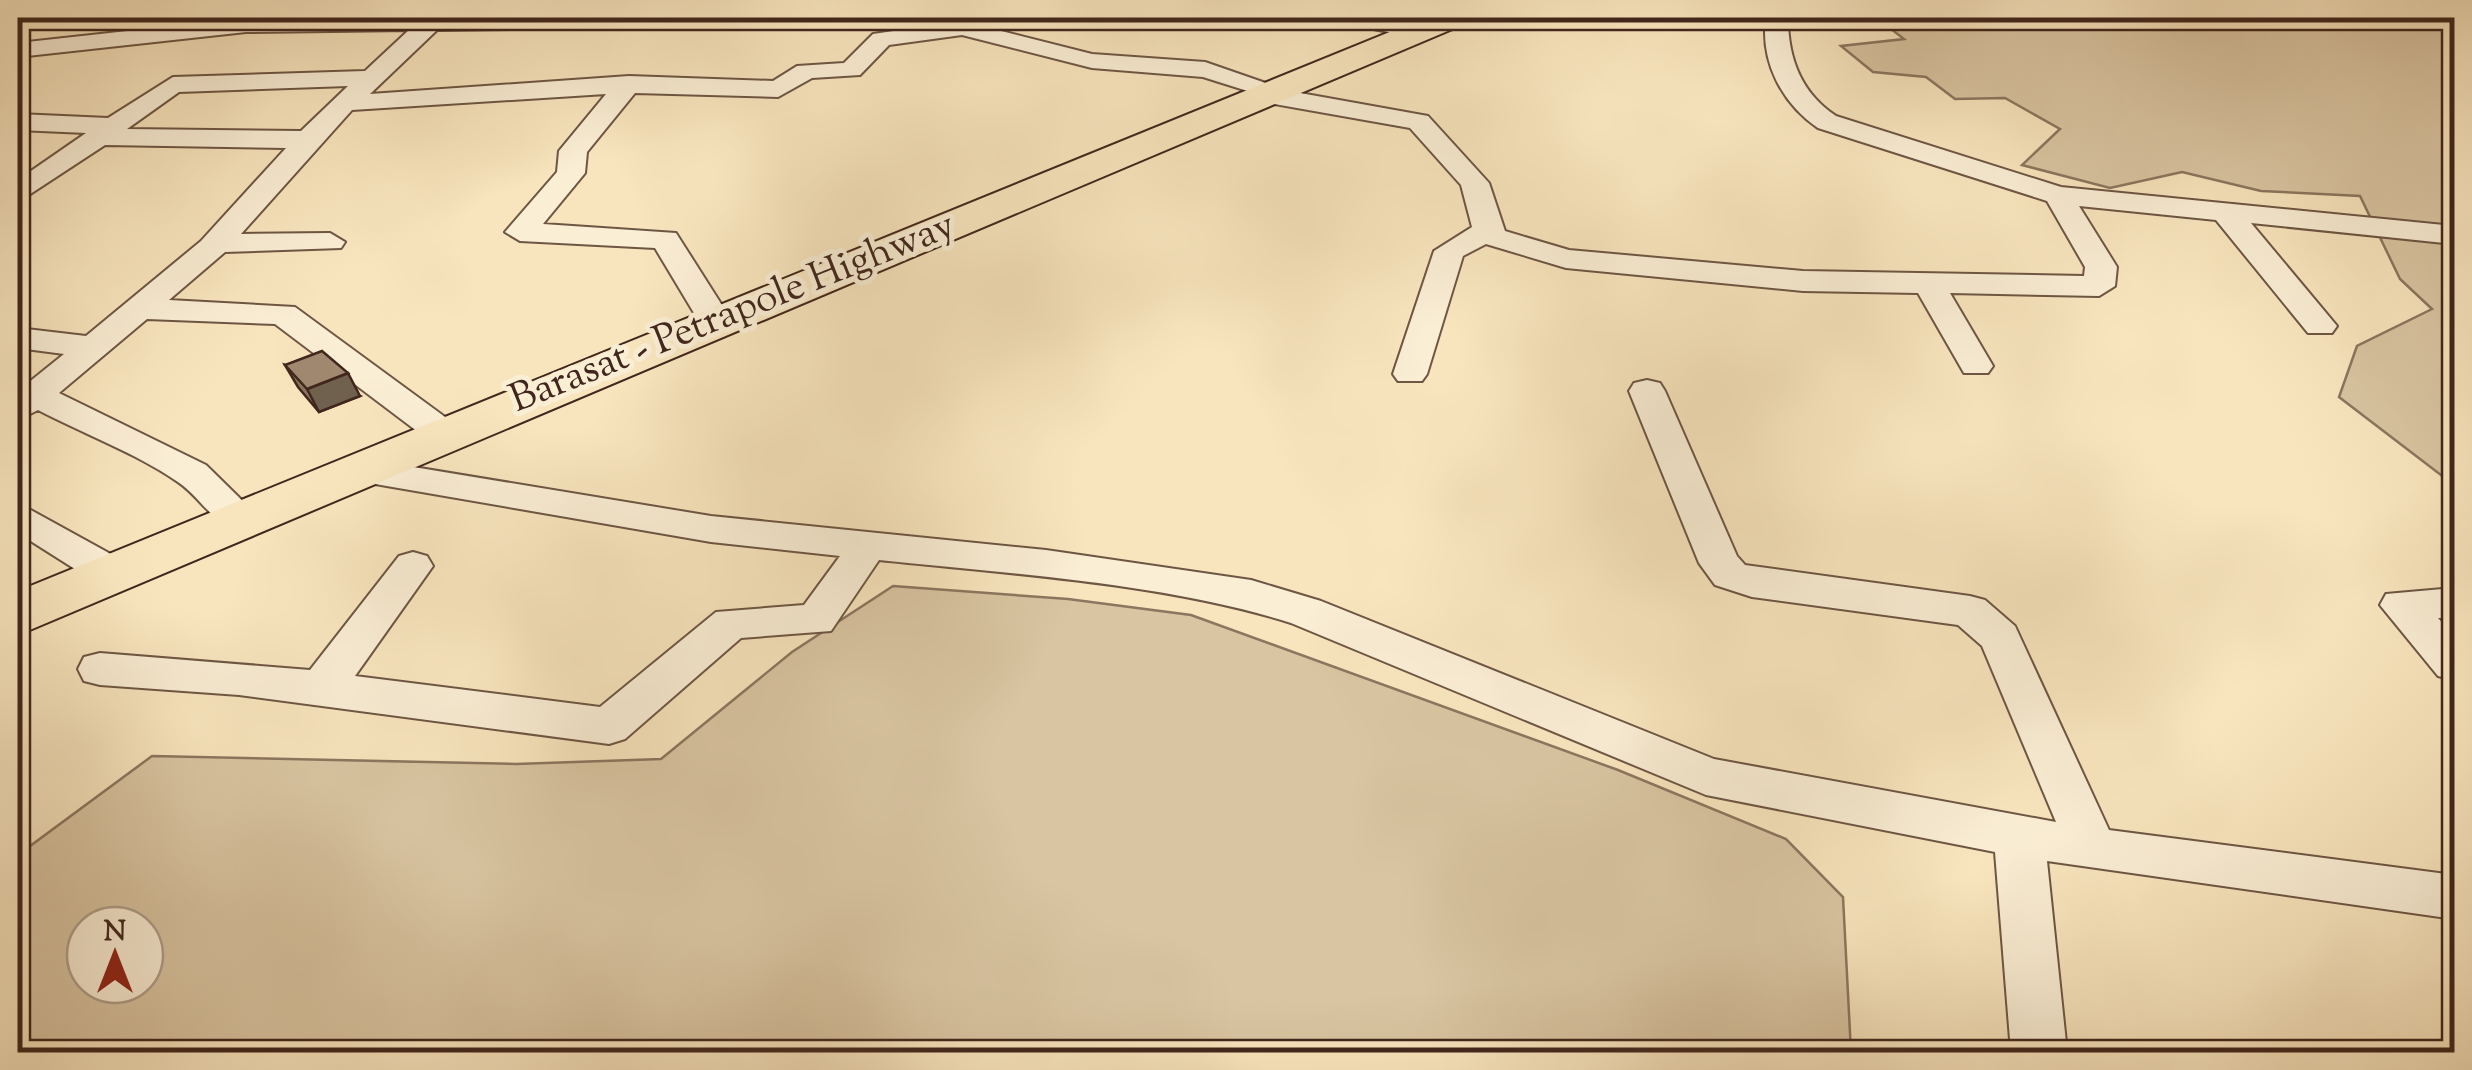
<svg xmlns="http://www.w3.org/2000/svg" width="2472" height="1070" font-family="'Sorts Mill Goudy',serif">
  <rect width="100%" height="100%" fill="#f8e5be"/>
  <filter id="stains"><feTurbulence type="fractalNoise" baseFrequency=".002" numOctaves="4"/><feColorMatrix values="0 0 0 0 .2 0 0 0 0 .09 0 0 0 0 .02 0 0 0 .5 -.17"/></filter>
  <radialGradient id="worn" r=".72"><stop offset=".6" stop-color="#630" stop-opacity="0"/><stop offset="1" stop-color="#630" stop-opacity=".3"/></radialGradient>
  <path fill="#d9c5a2" stroke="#8c765f" stroke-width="2.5" fill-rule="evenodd" d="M1877 18H2454V485L2339 397 2357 346 2432 309 2400 279 2360 196 2261 191 2182 172 2110 188 2022 165 2060 129 2005 98 1955 99 1926 77 1873 72 1841 46 1904 39Z
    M893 586 1068 599 1191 615 1618 770 1786 839 1843 897 1851 1052H18V855L152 756 516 764 661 759 792 652ZM85 925H145V985H85Z"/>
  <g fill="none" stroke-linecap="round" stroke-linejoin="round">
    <g stroke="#6e5644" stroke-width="4">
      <path id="minor" d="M246 18H609L595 28 437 30 370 94 629 76 773 81 797 66 844 63 873 34 962 21 1092 54 1205 62 1289 91 1428 116 1489 183 1505 231 1569 250 1803 271 2084 276 2085 267 2047 201 1818 128C1782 104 1760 61 1766 18H1788C1788 58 1801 93 1836 116L2061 187 2454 226V244L2251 223 2337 326 2332 333H2308L2216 220 2079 206 2117 267 2115 286 2099 296 1950 293 1993 366 1988 373H1964L1918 293 1803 291 1566 268 1486 244 1463 256 1427 374 1422 381H1398L1393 374 1434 251 1472 227 1461 185 1410 128 1269 103 1257 94 1203 77 1092 68 962 35 889 45 860 75 812 78 778 97 635 93 587 152 585 173 543 224 676 233 732 321 727 328H703L655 248 520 241 505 232 557 172 559 151 606 94 352 110 241 234 330 233 345 242 341 248 225 252 169 300 295 307 456 425 461 433 456 441H430L275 324 147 319 59 393 206 465 260 518 254 527C218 537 205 500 178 482 136 453 84 434 38 410L18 420V391L64 354 18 348V328L86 336 201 241 286 148 105 145 18 202V180L86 133 18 130V114L108 118 173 77 365 71 409 30 246 32 18 57V43ZM348 86 301 131 127 129 179 92Z
        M1339 18H1385L1427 26 1431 31 1419 38 1343 23Z
        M1647 380 1660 383 1665 391 1737 556 1745 565 1970 596 1985 600 2015 626 2109 830 2454 875V919L2047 861 2067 1052H2011L1995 852 1706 795 1291 623C1165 583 1012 574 879 560L831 631 741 638 625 739 609 744 239 695 100 685 84 681 78 669 84 657 100 653 310 670 399 556 413 552 427 556 433 566 355 676 600 707 716 612 804 605 840 556 711 542 346 479 340 470 346 461 359 458 711 516 1046 550 1251 580 1321 601 1714 759 2056 822 1982 646 1958 625 1752 597 1715 585 1699 563 1629 391 1634 383Z
        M18 503 127 563 133 573 127 583 112 587 97 583 18 533Z
        M2454 588V618H2438L2454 636V680L2438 676 2380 605 2386 594Z"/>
    </g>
    <g stroke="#40261c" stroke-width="4">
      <path id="highway" d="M1424 18H1467L1462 25 18 635V591Z"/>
    </g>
    <use href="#minor" fill="#faeed5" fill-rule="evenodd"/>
    <use href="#highway" fill="#f8e5be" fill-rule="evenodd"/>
  </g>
  <path fill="#8a7660" stroke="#40261c" stroke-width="2.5" d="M285 365 360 396 319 412 298 387Z"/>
  <path fill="#70604e" stroke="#40261c" stroke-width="2.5" d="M348 373 360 396 319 412 307 389Z"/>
  <path fill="#a08970" stroke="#40261c" stroke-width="2.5" d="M322 351 348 373 307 389 285 365Z"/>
  <g text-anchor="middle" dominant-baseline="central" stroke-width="10" stroke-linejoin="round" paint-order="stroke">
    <g font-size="40" fill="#40261c" stroke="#faeed5">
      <text transform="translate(733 314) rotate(-22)">Barasat - Petrapole Highway</text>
    </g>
  </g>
  <rect width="2472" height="1070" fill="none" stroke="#f8e5be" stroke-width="60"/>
  <rect x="20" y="20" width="2432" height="1030" fill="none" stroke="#40261c" stroke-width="5"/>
  <rect x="30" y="30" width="2412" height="1010" fill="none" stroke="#40261c" stroke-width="2.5"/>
  <g transform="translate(115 955)"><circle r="48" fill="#faeed5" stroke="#b09e8b" stroke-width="2.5"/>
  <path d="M0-8L18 38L0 25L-18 38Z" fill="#8f2418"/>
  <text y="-15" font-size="28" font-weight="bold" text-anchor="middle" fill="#40261c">N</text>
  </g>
  <rect width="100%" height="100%" filter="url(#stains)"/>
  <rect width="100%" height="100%" fill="url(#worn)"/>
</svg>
